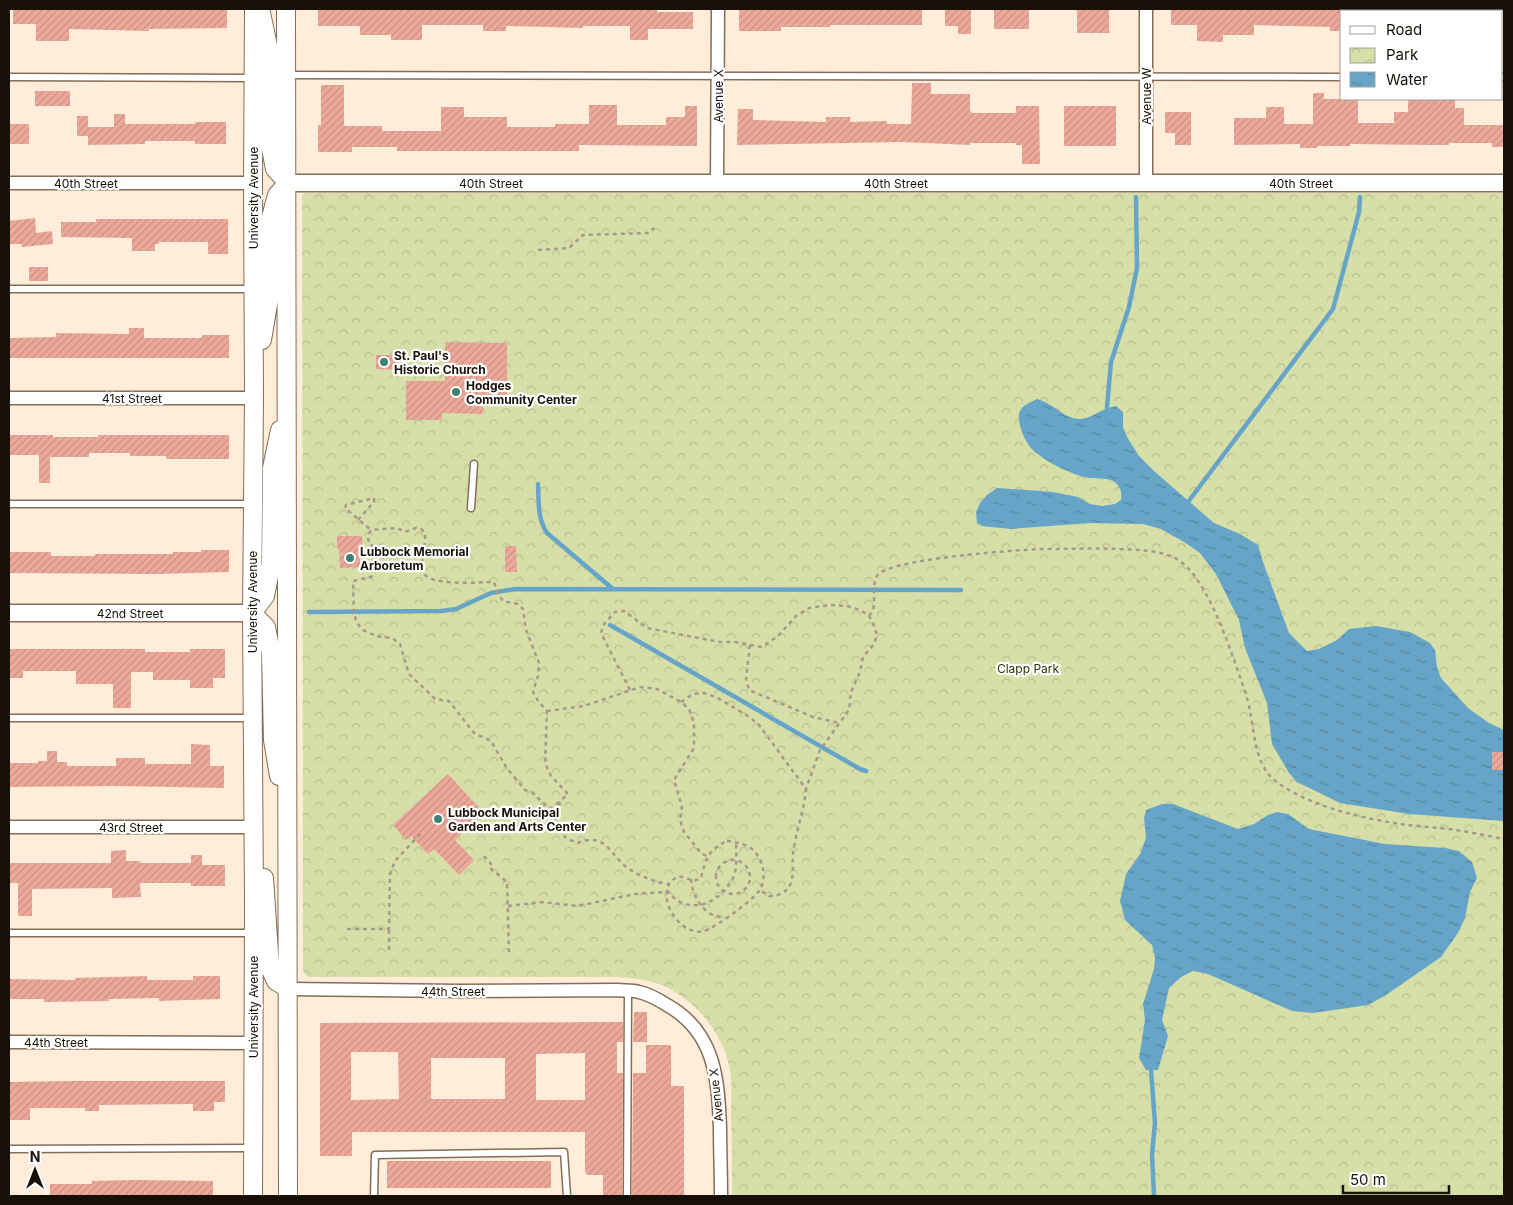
<svg xmlns="http://www.w3.org/2000/svg" width="1513" height="1205" font-family="Inter,sans-serif">
  <defs>
    <pattern id="park-crowns" width="20" height="18" patternUnits="userSpaceOnUse" patternTransform="scale(1.25)"><rect width="20" height="18" fill="#d6dfa8"/><path d="M2 6a3 3 0 1 1 6 0M12 15a3 3 0 1 1 6 0" fill="none" stroke="#b7be8f"/></pattern>
    <pattern id="water-ripples" width="26" height="14" patternUnits="userSpaceOnUse" patternTransform="scale(1.25)"><rect width="26" height="14" fill="#67a5c8"/><path d="M2 4q2-2 4 0t4 0M15 11q2-2 4 0t4 0" fill="none" stroke="#5485a0"/></pattern>
    <pattern id="building-hatch" width="6" height="6" patternUnits="userSpaceOnUse" patternTransform="scale(1.25)"><rect width="6" height="6" fill="#eca99a"/><path d="M-1 1l2-2M0 6l6-6M5 7l2-2" fill="none" stroke="#ca9083"/></pattern>
  </defs>
  <rect width="100%" height="100%" fill="#ffedd9"/>
  <path fill="url(#park-crowns)" d="M304 193H1504V1196H732C732 1169 732 1142 731 1116 731 1103 732 1090 731 1077 727 1040 700 1003 666 987 651 980 634 978 617 977H311L307 976 303 971 302 196Z"/>
  <path fill="url(#water-ripples)" d="M1037 399C1053 403 1064 419 1080 419 1091 419 1102 408 1116 406L1123 412V427L1127 437 1139 456 1155 472 1214 523 1240 534 1258 545 1263 562 1289 633 1307 651 1319 649 1337 640 1349 629 1376 626 1410 632 1430 643 1435 650 1437 667 1441 678 1468 708 1489 723 1504 730V821L1409 814 1340 803 1297 782 1289 773 1272 744 1267 703 1245 648 1239 620 1216 574 1200 553 1184 542 1161 529 1143 524 1090 523 1011 529 982 526 977 523 976 512 980 503 987 495 997 488 1053 492 1078 497 1090 504 1102 506 1115 504 1121 500C1122 493 1121 488 1116 483 1108 477 1098 479 1089 478 1072 475 1043 461 1031 448 1025 441 1020 429 1019 420 1017 407 1027 404 1037 399Z
    M1162 804H1173L1238 829 1254 824 1268 815 1277 812 1288 814 1309 829 1385 844 1445 848 1459 851 1472 862 1477 878 1470 892 1465 918 1458 933 1441 957 1386 995 1368 1005 1313 1013 1292 1011 1208 974 1193 971 1181 977 1169 988 1162 1020 1168 1036 1158 1070H1146L1139 1058 1145 1020 1143 1004 1154 969 1155 958 1152 945 1125 920 1120 901 1126 874 1140 854 1146 838 1144 818 1146 810Z"/>
  <g fill="none" stroke-linecap="round" stroke-linejoin="round">
    <path stroke="#67a5c8" stroke-width="4.5" d="M1107 407 1111 362 1129 307 1137 268 1136 197
      M538 484C539 502 537 518 547 533L613 589
      M1188 502 1333 309 1359 212 1360 197
      M309 612 441 611 456 609 491 593 515 589 961 590
      M610 625 860 769 866 771
      M1151 1070 1155 1123 1152 1154 1154 1196"/>
  </g>
  <path fill="url(#building-hatch)" fill-rule="evenodd" d="M13 9H227V28L149 29V31L69 29V41H36V24H13Z
    M318 9H657V12H693V29H648V40H630V26H583V28L506 26V31H483V25H422V40H391V35H360V26H318Z
    M739 9H922V25H830V27H781V31H739Z
    M945 9H971V34H958V26H945Z
    M994 9H1029V29H994Z
    M1077 9H1109V33H1077Z
    M1171 9H1342V31H1330V27L1254 25V35H1223V42L1197 41V25H1171Z
    M912 83H931V94H970V111L972 113H1016V106H1039L1040 164H1022V145H1016V143H970V145L902 142 737 145 738 109H753V120L826 122V117H850V122L887 121V124H911Z
    M321 85H344V126H382V131H441V107H464V117H507V127H555V124H589V105H617V125H666V117H685V106H697V146L579 145V151H397V147H352V152H318V125H321Z
    M35 91H70V106H35Z
    M1313 93H1324V99H1358V123H1394V112H1408V99H1455V108H1464V125H1504V147H1492V143H1449V145H1429L1350 144V146H1317V148H1300V144L1234 145V118H1266V107H1284V124H1313Z
    M1064 106H1116V146H1064Z
    M1165 112H1191V145H1175V133H1165Z
    M114 114H125V124H195V122H226V144H195V141H145V144L88 145V127H114Z
    M77 116H88V136H77Z
    M9 124H29V144H9Z
    M35 218 36 233 52 231 53 244 22 247 21 244H9V221Z
    M96 219H228V254H208V242H159V244H155V251H132V238L61 237V222H96Z
    M29 267H48V281H29Z
    M129 328H144V338H202V335H229V358H9V338L56 337V333L129 334Z
    M445 342 507 343V404H483V414L442 413V420H406V381H445Z
    M376 355H399V370L376 369Z
    M9 435H53V437H98V435H229V459H166V456H130V453H89V457H50V483H39V455H9Z
    M337 536H362L363 548 360 549V567L340 568 339 549H337Z
    M505 546H516L517 572H505Z
    M201 550H229V572L158 574 9 573V552H51V556H95V554H173V552H201Z
    M9 649H145V652H190V649H225V678H213V688H190V680H153V672H131V708H113V684H76V671H23V678H9Z
    M191 744 210 745V766H224V788L116 786 9 787V763H38V761H47V751H57V762H67V766H116V758H145V764H191Z
    M1492 752H1504V770H1492Z
    M448 774 484 813 455 840 474 860 459 875 434 849 428 854 411 836 406 840 393 825Z
    M126 850V861H140V863H191V855H202V865H225V886H191V883H140L141 897 112 898V888L32 889V916H18V883H9V863H111V851Z
    M147 976V980H193V976H220V999L159 1001V998L109 999V1001L44 1002V999H9V979L75 980V978Z
    M634 1012H647V1042H633Z
    M623 1022V1042H617V1073H623L622 1196H603V1175H587L585 1172V1132H352V1156H320V1023ZM351 1052H398L399 1099 351 1100ZM585 1053V1100H536V1054ZM431 1058H505V1099H431Z
    M646 1045H671V1086H684V1196H632L633 1073H646Z
    M74 1081H225V1102H214V1111H193V1104L99 1105V1111H85V1108H30V1120H9V1082Z
    M387 1161H551V1188H387Z
    M134 1180 213 1181V1196H50V1184H92V1181Z"/>
  <g fill="none" stroke-linecap="round" stroke-linejoin="round">
    <g stroke="#826e58" stroke-width="9">
      <path id="service" d="M288 75 1342 77
        M9 77 252 78
        M1502 77H1504
        M9 289H252
        M9 504H252
        M471 508 474 464
        M9 718H252
        M9 933H252
        M9 1149 252 1148
        M374 1196 375 1155 564 1152 567 1196
        M627 1196 628 991"/>
    </g>
    <g stroke="#826e58" stroke-width="15">
      <path id="minor" d="M1146 9V183
        M9 183H253
        M717 183 718 9
        M9 398H254
        M9 827H253
        M289 989 457 991 617 990C624 991 632 990 639 992 649 994 659 1000 667 1005 715 1032 718 1078 720 1128 720 1150 721 1173 721 1196
        M9 1042 253 1043"/>
    </g>
    <g stroke="#826e58" stroke-width="19">
      <path id="tertiary" d="M288 183H1504
        M9 613H252"/>
    </g>
    <g stroke="#826e58" stroke-width="20">
      <path id="secondary" d="M286 9 288 1196
        M261 13 270 55 271 148 275 169 288 183 277 195 270 221V292L262 340
        M279 776 273 740 271 653 266 627 252 613 265 596 271 565 272 468 280 430
        M264 878 270 968 276 981 289 989
        M253 1196 254 900 252 613 254 398 253 183 254 9"/>
    </g>
    <path stroke="#a7998a" stroke-width="2.5" stroke-dasharray="4 4" stroke-linecap="butt" d="M538 250 569 248 583 235 648 233 654 228
      M358 520 374 502V498L346 505 345 508 371 530
      M869 616C879 605 870 589 877 576 886 559 1016 550 1040 549 1067 549 1093 548 1119 549 1138 550 1156 550 1173 557 1204 570 1227 641 1238 671 1242 684 1248 698 1250 711 1255 736 1255 767 1278 783 1312 807 1361 818 1401 824 1418 827 1437 827 1455 830 1471 832 1488 836 1504 839
      M750 645 746 679 749 690 813 717 839 723
      M630 690 601 633 604 624 615 612 624 611 647 628 720 642H735L762 647 778 636 796 616 809 608 830 605 847 606 860 610 869 616 873 623 877 635 874 644 863 657 860 672 851 692 849 710 820 750 806 789
      M681 702 693 694 704 693 716 697 748 716 759 725 806 789C804 812 795 833 793 855 792 864 794 875 791 883 787 893 778 896 769 896L760 890
      M547 711 584 706 640 687 657 689 681 702 689 709 694 723V748L674 780 682 807 680 820 684 832 702 854 707 856
      M559 802 552 808 547 807 533 793 525 790 506 767 491 741 474 733 449 701 435 699 409 674 400 644 392 638 376 636 363 630 357 623 354 614 353 581 371 577 383 561V557L378 549 369 544 368 536 371 530 397 528 405 532 416 528 421 529 425 533C426 543 420 564 423 572 429 587 480 582 494 582L498 594 503 601 518 604 523 609 526 630 539 663 538 676 533 692 538 701 547 711 545 763 551 776 568 794 559 802 561 808 553 824 567 839 578 843C606 831 610 856 629 869 642 877 655 882 669 884
      M727 841C735 842 742 843 749 847 763 855 768 878 759 891 753 900 715 928 704 931 679 938 649 889 679 876L694 881 701 878C706 858 708 850 727 841Z
      M484 856 491 864 489 867 507 882 509 952
      M716 877a17 17 0 1 1 34 0a17 17 0 1 1-34 0Z
      M691 879C692 896 705 919 725 917
      M667 890C670 894 674 898 678 901 700 913 723 898 733 878 738 868 736 853 736 843
      M508 906 542 902 578 906 635 894 666 892
      M347 929H389L390 874 395 861 420 834
      M389 950V929"/>
    <use href="#service" stroke="#fff" stroke-width="6"/>
    <use href="#minor" stroke="#fff" stroke-width="12"/>
    <use href="#tertiary" stroke="#fff" stroke-width="16"/>
    <use href="#secondary" stroke="#fff" stroke-width="18"/>
  </g>
  <g fill="#408172" stroke="#fff" stroke-width="2">
    <circle cx="384" cy="362" r="5"/>
    <circle cx="456" cy="392" r="5"/>
    <circle cx="350" cy="558" r="5"/>
    <circle cx="438" cy="819" r="5"/>
  </g>
  <g text-anchor="middle" dominant-baseline="central" stroke-width="4.5" stroke-linejoin="round" paint-order="stroke">
    <g font-size="12" fill="#171008" stroke="#fff">
      <text transform="translate(718 96) rotate(-90)">Avenue X</text>
      <text transform="translate(1146 96) rotate(-90)">Avenue W</text>
      <text x="86" y="183">40th Street</text>
      <text x="491" y="183">40th Street</text>
      <text x="896" y="183">40th Street</text>
      <text x="1301" y="183">40th Street</text>
      <text transform="translate(253 198) rotate(-90)">University Avenue</text>
      <text x="132" y="398">41st Street</text>
      <text transform="translate(252 602) rotate(-90)">University Avenue</text>
      <text x="130" y="613">42nd Street</text>
      <text x="131" y="827">43rd Street</text>
      <text x="453" y="991">44th Street</text>
      <text transform="translate(253 1007) rotate(-90)">University Avenue</text>
      <text x="56" y="1042">44th Street</text>
      <text transform="translate(716 1095) rotate(-96)">Avenue X</text>
    </g>
    <g font-size="12" font-weight="bold" fill="#171008" stroke="#fff" text-anchor="start">
      <text x="394" y="355">St. Paul's<tspan x="394" dy="14">Historic Church</tspan></text>
      <text x="466" y="385">Hodges<tspan x="466" dy="14">Community Center</tspan></text>
      <text x="360" y="551">Lubbock Memorial<tspan x="360" dy="14">Arboretum</tspan></text>
      <text x="448" y="812">Lubbock Municipal<tspan x="448" dy="14">Garden and Arts Center</tspan></text>
    </g>
    <g font-size="12" fill="#2d3201" stroke="#fff">
      <text x="1028" y="668">Clapp Park</text>
    </g>
  </g>
  <rect width="1513" height="1205" fill="none" stroke="#171008" stroke-width="20"/>
  <rect x="1340" y="10" width="162" height="90" fill="#ffffff" stroke="#a29f9c"/>
  <rect x="1350" y="26" width="25" height="8" fill="#ffffff" stroke="#a29f9c"/>
  <text x="1386" y="35" font-size="15" fill="#171008">Road</text>
  <rect x="1350" y="48" width="25" height="15" fill="url(#park-crowns)" stroke="#a29f9c"/>
  <text x="1386" y="60" font-size="15" fill="#171008">Park</text>
  <rect x="1350" y="72" width="25" height="15" fill="url(#water-ripples)" stroke="#a29f9c"/>
  <text x="1386" y="85" font-size="15" fill="#171008">Water</text>
  <g transform="translate(35 1170)" stroke="#ffffff" stroke-width="4" paint-order="stroke">
  <path d="M0-4L9 19L0 12L-9 19Z" fill="#171008"/>
  <text y="-8" font-size="14" font-weight="bold" text-anchor="middle" fill="#171008">N</text>
  </g>
  <path d="M1343 1185v8h106v-8" fill="none" stroke="#171008" stroke-width="2.5"/>
  <text x="1350" y="1185" font-size="15" fill="#171008" stroke="#ffffff" stroke-width="4" paint-order="stroke">50 m</text>
</svg>
